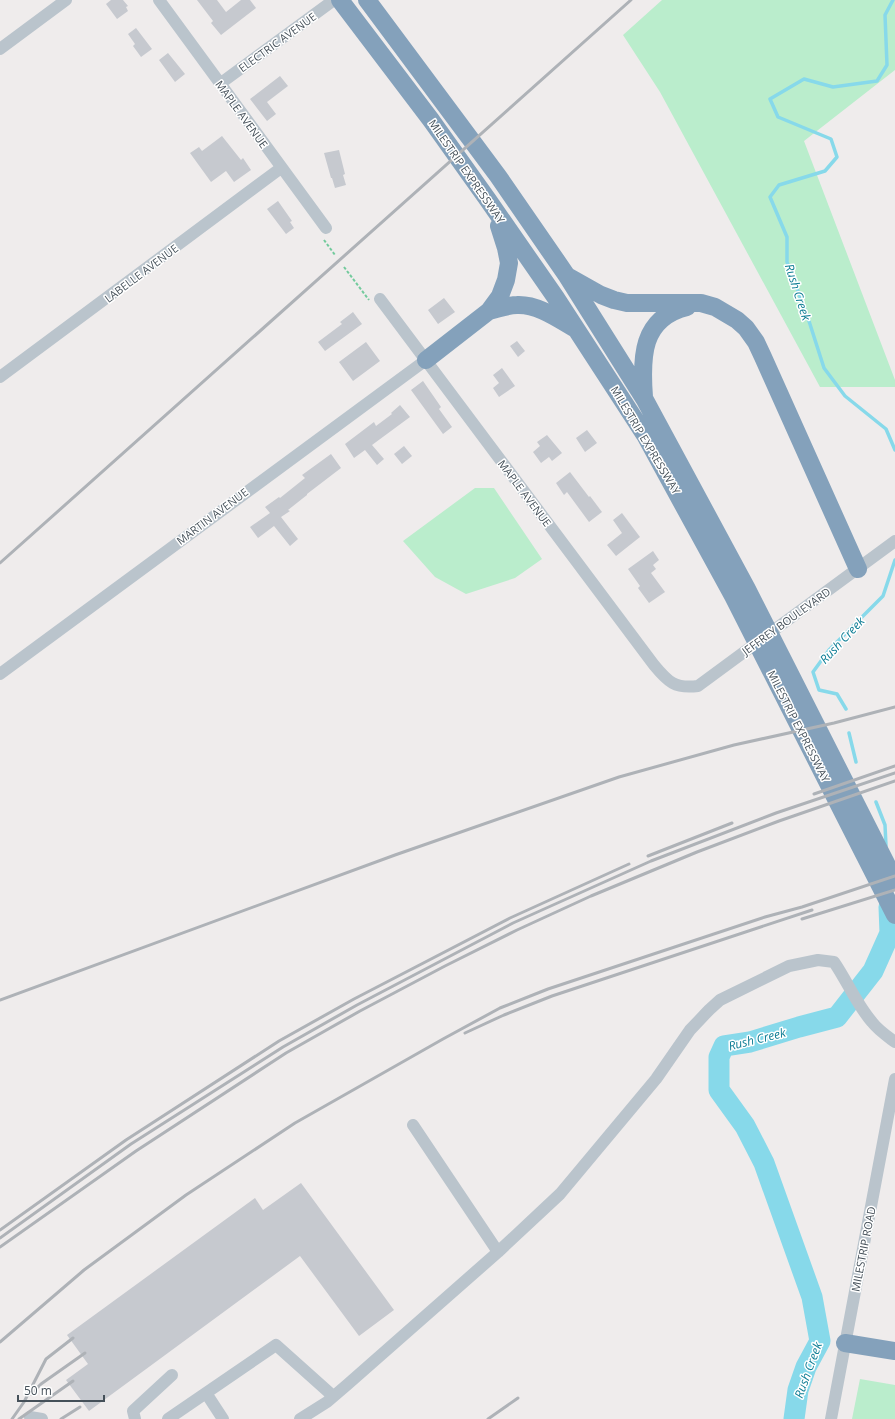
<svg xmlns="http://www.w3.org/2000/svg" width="895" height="1419" font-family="'Open Sans',sans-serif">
  <rect width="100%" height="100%" fill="#efecec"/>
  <path fill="#baedcc" d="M662 0H895V70L804 141 895 380V387H820L660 92 623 35Z
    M475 488H494L542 559 515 578 466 594 435 577 403 541Z
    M860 1379 895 1385V1419H852Z"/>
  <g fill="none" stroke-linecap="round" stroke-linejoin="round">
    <path stroke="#87d9ea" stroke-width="3.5" d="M893 0 885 15 887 65 877 81 833 87 804 79 770 99 778 117 831 139 837 157 825 171 779 185 770 197 787 237V262L808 318 824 368 845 396 886 429 895 450
      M846 709 837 694 819 690 813 672 829 650 883 596 895 560
      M849 733 856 762
      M876 802 885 825 886 846"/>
    <path stroke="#87d9ea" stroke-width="21" d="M794 1419 798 1390 806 1367 820 1341 812 1297 764 1163 745 1126 719 1090V1057L724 1046 750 1042 799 1027 837 1017 873 971 890 933 889 907"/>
  </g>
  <path fill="#c6c9cf" d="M111 0H123L128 6 126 7 128 11 117 19 106 4Z
    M197 0H217L226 12 241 0H250L256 8 221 35 211 23 213 21Z
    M136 28 152 49 141 57 133 46 135 44 128 34Z
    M168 53 185 74 175 82 159 60Z
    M280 76 288 86 267 102 276 114 267 121 250 99Z
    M222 136 241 160 243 158 251 170 234 182 226 171 211 182 190 153 199 147 202 151Z
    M339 150 345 174 343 175 346 185 335 188 332 178H331L324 153Z
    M278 201 292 221 290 222 294 228 286 234 267 209Z
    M444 298 455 312 438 324 428 310Z
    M353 312 362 324 325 351 318 342 342 324 340 322Z
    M517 341 525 351 518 357 510 346Z
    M366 342 380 361 353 381 339 362Z
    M502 368 515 386 499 397 493 388 499 383 493 375Z
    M423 381 441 407 439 409 452 427 443 434 411 390Z
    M400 405 410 417 372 445 384 459 377 465 365 450 354 458 345 444 374 422 376 426 392 414 391 413Z
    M587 430 597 443 585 452 576 438Z
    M547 435 562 453 552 461 549 457 541 463 533 452 540 446 537 442Z
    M404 446 412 456 402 464 394 454Z
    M331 454 341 468 307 494V495L288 510 290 511 281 517 298 539 290 546 274 526 258 538 250 527 270 513 265 507 279 497 280 498 305 478 302 475Z
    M570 472 589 497 590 496 602 512 589 522 567 492 564 495 556 483Z
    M622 513 640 537 616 556 607 545 622 533 613 520Z
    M653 551 659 560 653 565 656 569 651 573 665 592 649 603 638 588 640 586 628 569Z
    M301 1183 394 1310 359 1336 300 1256 89 1411 66 1380 88 1364 67 1335 255 1198 263 1210Z"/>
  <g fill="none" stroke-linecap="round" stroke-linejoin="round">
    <path stroke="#72ca9c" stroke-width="2" stroke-dasharray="3 2" stroke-linecap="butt" d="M324 240 335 255
      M344 267 369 300"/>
    <path stroke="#bac4cc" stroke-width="12" d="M159 0 326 228
      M0 49 66 0
      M221 83 334 0
      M380 299 654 665C668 682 675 689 698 686L895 541
      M0 377 281 168
      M0 674 426 360
      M413 1125 498 1252
      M206 1393 223 1419
      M30 1417 42 1419
      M135 1419 133 1411 172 1375
      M168 1419 276 1345 333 1396
      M300 1419 327 1402 348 1384 498 1252 560 1194 656 1079 690 1030 709 1010 720 1000 789 966 818 960 834 962C847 981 857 1005 872 1022 878 1030 887 1036 895 1042
      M831 1419 895 1079"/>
    <path stroke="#84a1bb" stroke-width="18" d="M340 0 431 120 488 200 556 298 645 435 733 596 895 915
      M367 0 498 176 567 276 645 400 747 589 895 881
      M569 277 601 295 614 300 627 303H701L715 307 737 320 746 328 756 342 763 357 858 569
      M489 311C498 309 508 305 517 305 537 304 557 318 574 328
      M426 360 489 311 500 296 506 280 509 263 506 248 499 226
      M644 397C641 358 641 318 687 307
      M845 1343 895 1351"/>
    <path stroke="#aeb2b7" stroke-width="3" d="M0 563 631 0
      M814 794 895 766
      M648 856 732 823
      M802 919 895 890
      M0 1000 395 855 619 777 734 745 834 723 895 707
      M465 1033 504 1015 552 996 812 910
      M0 1230 126 1140 279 1041 354 999 510 918 629 864
      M0 1238 131 1144 283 1047 357 1005 513 923 651 861 776 813 895 773
      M0 1247 136 1151 286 1053 360 1011 445 966 517 930 591 896 697 852 779 821 895 781
      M0 1342 84 1270 186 1195 295 1123 443 1039 500 1008 548 989 765 917 802 907 895 876
      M31 1394 41 1384 85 1353
      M12 1419 24 1402 46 1359 73 1338
      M19 1419 73 1381
      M61 1419 80 1407
      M488 1419 518 1398"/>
  </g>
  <g text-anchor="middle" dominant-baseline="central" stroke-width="3" stroke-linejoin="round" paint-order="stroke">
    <g font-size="11" fill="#455059" stroke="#fff">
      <text transform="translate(277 42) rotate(-36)">ELECTRIC AVENUE</text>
      <text transform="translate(242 114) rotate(54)">MAPLE AVENUE</text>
      <text transform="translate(467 171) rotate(55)">MILESTRIP EXPRESSWAY</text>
      <text transform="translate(141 273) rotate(-37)">LABELLE AVENUE</text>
      <text transform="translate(646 440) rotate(59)">MILESTRIP EXPRESSWAY</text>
      <text transform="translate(525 493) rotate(53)">MAPLE AVENUE</text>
      <text transform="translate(212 516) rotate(-37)">MARTIN AVENUE</text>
      <text transform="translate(786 621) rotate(-36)">JEFFREY BOULEVARD</text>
      <text transform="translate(799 726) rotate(63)">MILESTRIP EXPRESSWAY</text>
      <text transform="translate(863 1249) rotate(-79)">MILESTRIP ROAD</text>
    </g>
    <g font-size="12" font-style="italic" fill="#0e7d94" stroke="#fff">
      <text transform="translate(798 292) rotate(72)">Rush Creek</text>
      <text transform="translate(842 640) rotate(-47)">Rush Creek</text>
      <text transform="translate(757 1039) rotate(-14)">Rush Creek</text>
      <text transform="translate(808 1370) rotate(-70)">Rush Creek</text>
    </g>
  </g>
  <path d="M18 1395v6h86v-6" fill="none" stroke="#455059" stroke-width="2"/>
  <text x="24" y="1395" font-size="12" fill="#455059" stroke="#ffffff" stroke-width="3" paint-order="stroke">50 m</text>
</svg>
